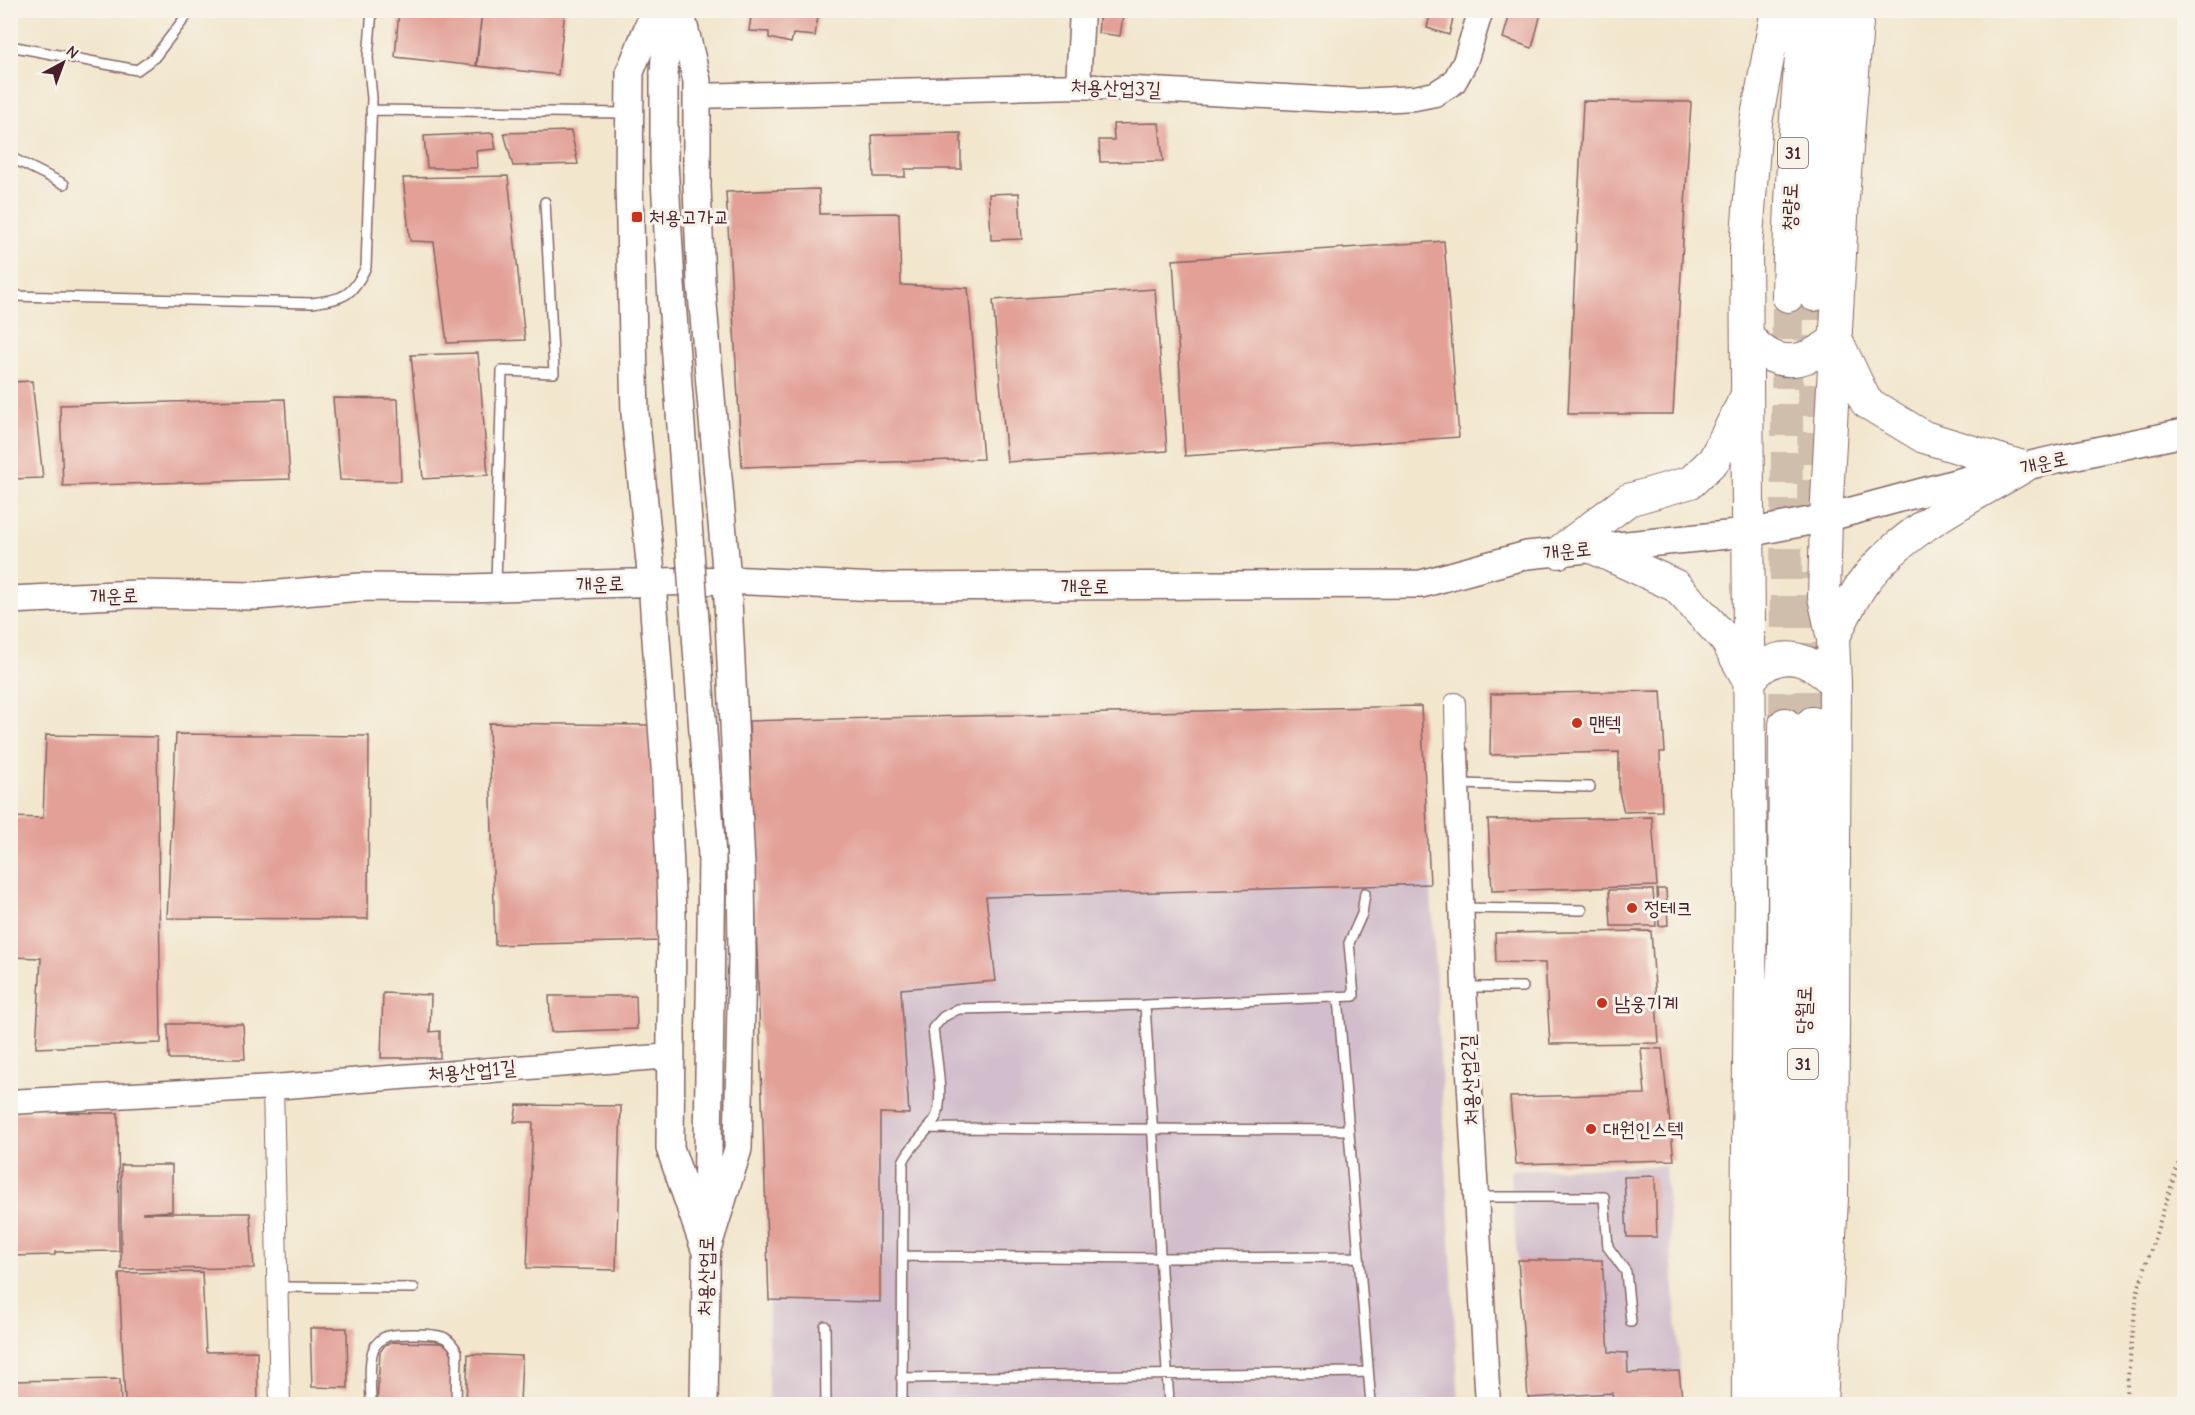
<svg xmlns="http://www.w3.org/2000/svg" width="2195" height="1415" font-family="'Comic Neue','Poor Story',sans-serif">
  <rect width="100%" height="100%" fill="#f7f3e8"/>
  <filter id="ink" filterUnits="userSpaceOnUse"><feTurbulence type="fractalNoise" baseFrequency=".0167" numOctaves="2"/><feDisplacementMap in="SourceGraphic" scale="12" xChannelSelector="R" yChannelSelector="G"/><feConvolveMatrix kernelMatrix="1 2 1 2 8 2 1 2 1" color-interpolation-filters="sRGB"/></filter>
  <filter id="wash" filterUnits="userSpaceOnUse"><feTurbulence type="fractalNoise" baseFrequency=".008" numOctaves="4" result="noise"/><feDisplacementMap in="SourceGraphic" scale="24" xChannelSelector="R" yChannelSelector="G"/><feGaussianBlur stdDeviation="1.35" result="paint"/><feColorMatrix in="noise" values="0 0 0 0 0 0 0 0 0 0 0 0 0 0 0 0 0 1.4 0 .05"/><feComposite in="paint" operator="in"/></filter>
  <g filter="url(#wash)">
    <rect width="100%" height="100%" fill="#f2e6cd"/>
    <path fill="#d1bdcb" d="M1421 706 1459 1404H768L769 1300 749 721Z
      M1665 1166 1682 1398 1529 1402 1510 1170Z"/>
    <g id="blocks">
      <path fill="#e2a097" d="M399 10H482L476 66 395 57Z
        M482 10H565L558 75 477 66Z
        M752 10H819L815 36 793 34 791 43 769 38V32L749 31Z
        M1100 10H1124L1120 36 1098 33Z
        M1431 10H1455L1449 35 1427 28Z
        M1511 10H1542L1532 48 1503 38Z
        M1583 101 1691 102 1673 414H1568Z
        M1159 123 1163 161 1100 162 1099 140H1114L1113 124Z
        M571 131 578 164 513 166 504 133Z
        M493 133 496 149 476 151 477 168H427L424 136Z
        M961 133V169H905V177H874L872 135Z
        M508 176 525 340 447 343 434 242 410 241 403 178Z
        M819 189 820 214 899 213 901 285 968 288 983 459 742 467 726 192Z
        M1019 193 1022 239 991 240 989 194Z
        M1444 241 1459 437 1185 456 1173 260Z
        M1155 289 1167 451 1007 462 993 300Z
        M478 353 488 475 423 479 411 355Z
        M32 381 43 478 10 479V382Z
        M333 398 398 399 401 481 340 480Z
        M285 399 290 479 63 486 60 405Z
        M1661 691 1665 752H1660L1662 811 1624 812 1619 792V752L1490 755 1491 694Z
        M1421 706 1430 884 986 897 996 981 901 989 909 1114 880 1113V1302L769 1300 749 721Z
        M489 723 649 725 662 941 495 945Z
        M176 734 369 736 368 919 167 918Z
        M46 735 157 737 161 1043 36 1048 41 958 10 957V817L43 818Z
        M1652 817 1657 886 1492 891 1488 820Z
        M1657 889H1666L1668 925 1659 926Z
        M1609 890H1653L1656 926H1611Z
        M1651 931 1659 1043 1550 1044 1545 963 1496 962 1495 933Z
        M383 993 431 995 430 1032 440 1031V1058H381Z
        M549 996H636L637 1029 551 1032Z
        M168 1024H243L245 1059H169Z
        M1641 1048 1662 1049 1674 1160 1516 1164 1510 1097 1645 1094Z
        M517 1105 621 1106 616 1270 527 1268 533 1122H514Z
        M10 1112 118 1113 119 1251 55 1252V1255L10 1256Z
        M121 1165H172V1211L142 1213H250L254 1268 121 1269Z
        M1655 1176 1657 1237H1627L1624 1177Z
        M1518 1260H1602L1609 1352 1627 1353 1628 1373 1679 1371 1682 1398 1613 1399 1612 1393 1528 1398Z
        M202 1272 206 1352 257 1351 258 1404H125L119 1273Z
        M310 1328H347L348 1388 312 1387Z
        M392 1342 441 1343 448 1346 454 1359 452 1404H377L380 1352 385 1345Z
        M468 1354 522 1356 520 1404H466Z
        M120 1379 121 1404H10V1381Z"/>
    </g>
  </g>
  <g filter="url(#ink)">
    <use href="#blocks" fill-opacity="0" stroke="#856564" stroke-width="1.5"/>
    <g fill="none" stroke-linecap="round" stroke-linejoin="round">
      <path stroke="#d0bead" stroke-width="32" stroke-dasharray="32 16" stroke-linecap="butt" d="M1813 512 1814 295
        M1812 723V573
        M1785 724 1788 296"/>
      <g stroke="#856564" stroke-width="12">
        <path id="service" d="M10 46 137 70 154 58 191 10
          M371 110 627 113
          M10 157 64 184
          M10 296 312 303C344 298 351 298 366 267L372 98 368 58 372 10
          M496 584 502 371 554 373 545 202
          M1457 784 1590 787
          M1461 908 1582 910
          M1464 987H1523
          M1338 997 1371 1404
          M1145 1005 1169 1404
          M928 1128 1349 1130
          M1476 1197H1604L1608 1247 1626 1272 1631 1322
          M903 1256 1161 1258 1359 1257
          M278 1287 414 1288
          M825 1326 826 1404
          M901 1378 1368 1372
          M371 1404C371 1390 368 1360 374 1348 376 1343 383 1337 388 1336 399 1333 436 1333 445 1338 450 1341 454 1346 457 1352L456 1404
          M902 1404 903 1162C911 1144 927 1134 936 1117 945 1098 935 1050 933 1028L943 1017 958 1009 1145 1005 1354 996 1349 943 1362 914 1365 893"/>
      </g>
      <g stroke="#856564" stroke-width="22">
        <path id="minor" d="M1455 703 1456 754
          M273 1087 280 1404"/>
      </g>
      <g stroke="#856564" stroke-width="27">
        <path id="tertiary" d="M1078 86 1082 10
          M696 96 1078 86 1359 101 1415 98 1435 94 1454 82 1465 62 1481 10
          M1456 754 1464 987 1488 1404
          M10 1102 273 1087 671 1056"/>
      </g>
      <g stroke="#856564" stroke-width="30">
        <path id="secondary" d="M655 10 630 72 629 185 635 413 652 582 666 780 672 913 670 1148 706 1252
          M680 10 697 81V187L701 282 727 580 741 866 742 956 738 1149 706 1252
          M664 74 668 10
          M10 600 137 594 256 596 361 587 468 588 727 580 877 587 1421 584 1527 555 1747 533 1826 518 1967 480 2057 459 2184 433
          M704 1404 708 1148"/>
      </g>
      <g stroke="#856564" stroke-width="34">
        <path id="trunk" d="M1814 295 1825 78 1836 10
          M1788 296C1790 200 1795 106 1806 10
          M1747 335C1774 371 1805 365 1836 339L1866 402 1924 437 2023 467
          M1594 548 1676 586 1726 640 1749 681C1776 646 1806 655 1835 683
          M1559 552 1628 500 1691 482 1714 460 1746 397
          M1833 639C1843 618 1852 597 1866 579 1905 529 1970 498 2023 467
          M1748 1404 1747 1230 1751 894 1746 248 1756 122 1777 10
          M1773 1404 1778 1229 1776 1081 1784 948 1785 724
          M1800 1404 1803 1236V1079L1812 723
          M1821 1404 1832 1199 1835 683 1833 639 1824 597 1826 518 1843 198 1858 10"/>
      </g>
      <path stroke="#856564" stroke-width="4" stroke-dasharray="1.5 4.5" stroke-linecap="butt" d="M2125 1404 2137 1293 2184 1146"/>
      <use href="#service" stroke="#fff" stroke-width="9"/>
      <use href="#minor" stroke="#fff" stroke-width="20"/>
      <use href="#tertiary" stroke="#fff" stroke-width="24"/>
      <use href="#secondary" stroke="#fff" stroke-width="27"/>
      <use href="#trunk" stroke="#fff" stroke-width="32"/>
      <g stroke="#856564" stroke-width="30" stroke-linecap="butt">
        <path id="secondary-bridge" d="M664 74V162L672 301 712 856 708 1148"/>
      </g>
      <use href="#secondary-bridge" stroke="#fff" stroke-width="27"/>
    </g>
  </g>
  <g fill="#c8321e" stroke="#f7f3e8" stroke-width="2">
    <rect x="631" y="211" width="12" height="12" rx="3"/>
    <circle cx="1577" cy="723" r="6"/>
    <circle cx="1632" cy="908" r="6"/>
    <circle cx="1602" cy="1003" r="6"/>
    <circle cx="1591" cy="1129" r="6"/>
  </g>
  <g text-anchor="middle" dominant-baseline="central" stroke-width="6" stroke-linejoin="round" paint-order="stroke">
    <g fill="#f7f3e8" stroke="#7e5f64" stroke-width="1.5">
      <rect x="1778" y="138" width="30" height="30" rx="4.5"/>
      <rect x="1788" y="1049" width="30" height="30" rx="4.5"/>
    </g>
    <g font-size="18" font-weight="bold" fill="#4a1f2b">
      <text x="1793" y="153">31</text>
      <text x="1803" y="1064">31</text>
    </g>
    <g font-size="20" fill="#4a1f2b" stroke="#f7f3e8">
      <text transform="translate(1116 88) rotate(2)">처용산업3길</text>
      <text transform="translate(1790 207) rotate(-88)">청량로</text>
      <text transform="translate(2044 463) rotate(-13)">개운로</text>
      <text transform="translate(1567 551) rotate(-6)">개운로</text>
      <text transform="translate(600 584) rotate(-2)">개운로</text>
      <text x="1085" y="586">개운로</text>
      <text transform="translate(114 596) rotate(-2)">개운로</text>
      <text transform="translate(1804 1010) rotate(-88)">당월로</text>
      <text transform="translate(472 1071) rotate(-5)">처용산업1길</text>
      <text transform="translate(1470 1080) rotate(-93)">처용산업2길</text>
      <text transform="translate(706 1276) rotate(-89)">처용산업로</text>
    </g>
    <g font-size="20" fill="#4a1f2b" stroke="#f7f3e8" text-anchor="start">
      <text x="649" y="217">처용고가교</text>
      <text x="1589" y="723">맨텍</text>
      <text x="1644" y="908">정테크</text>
      <text x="1614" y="1003">남웅기계</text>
      <text x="1603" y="1129">대원인스텍</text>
    </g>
  </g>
  <rect width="2195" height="1415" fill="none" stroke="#f7f3e8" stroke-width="36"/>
  <g transform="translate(63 63) rotate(41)" stroke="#f7f3e8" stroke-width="4.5" paint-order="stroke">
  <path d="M0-4.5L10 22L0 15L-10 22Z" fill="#4a1f2b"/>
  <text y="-9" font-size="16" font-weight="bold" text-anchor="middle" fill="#4a1f2b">N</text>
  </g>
</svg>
